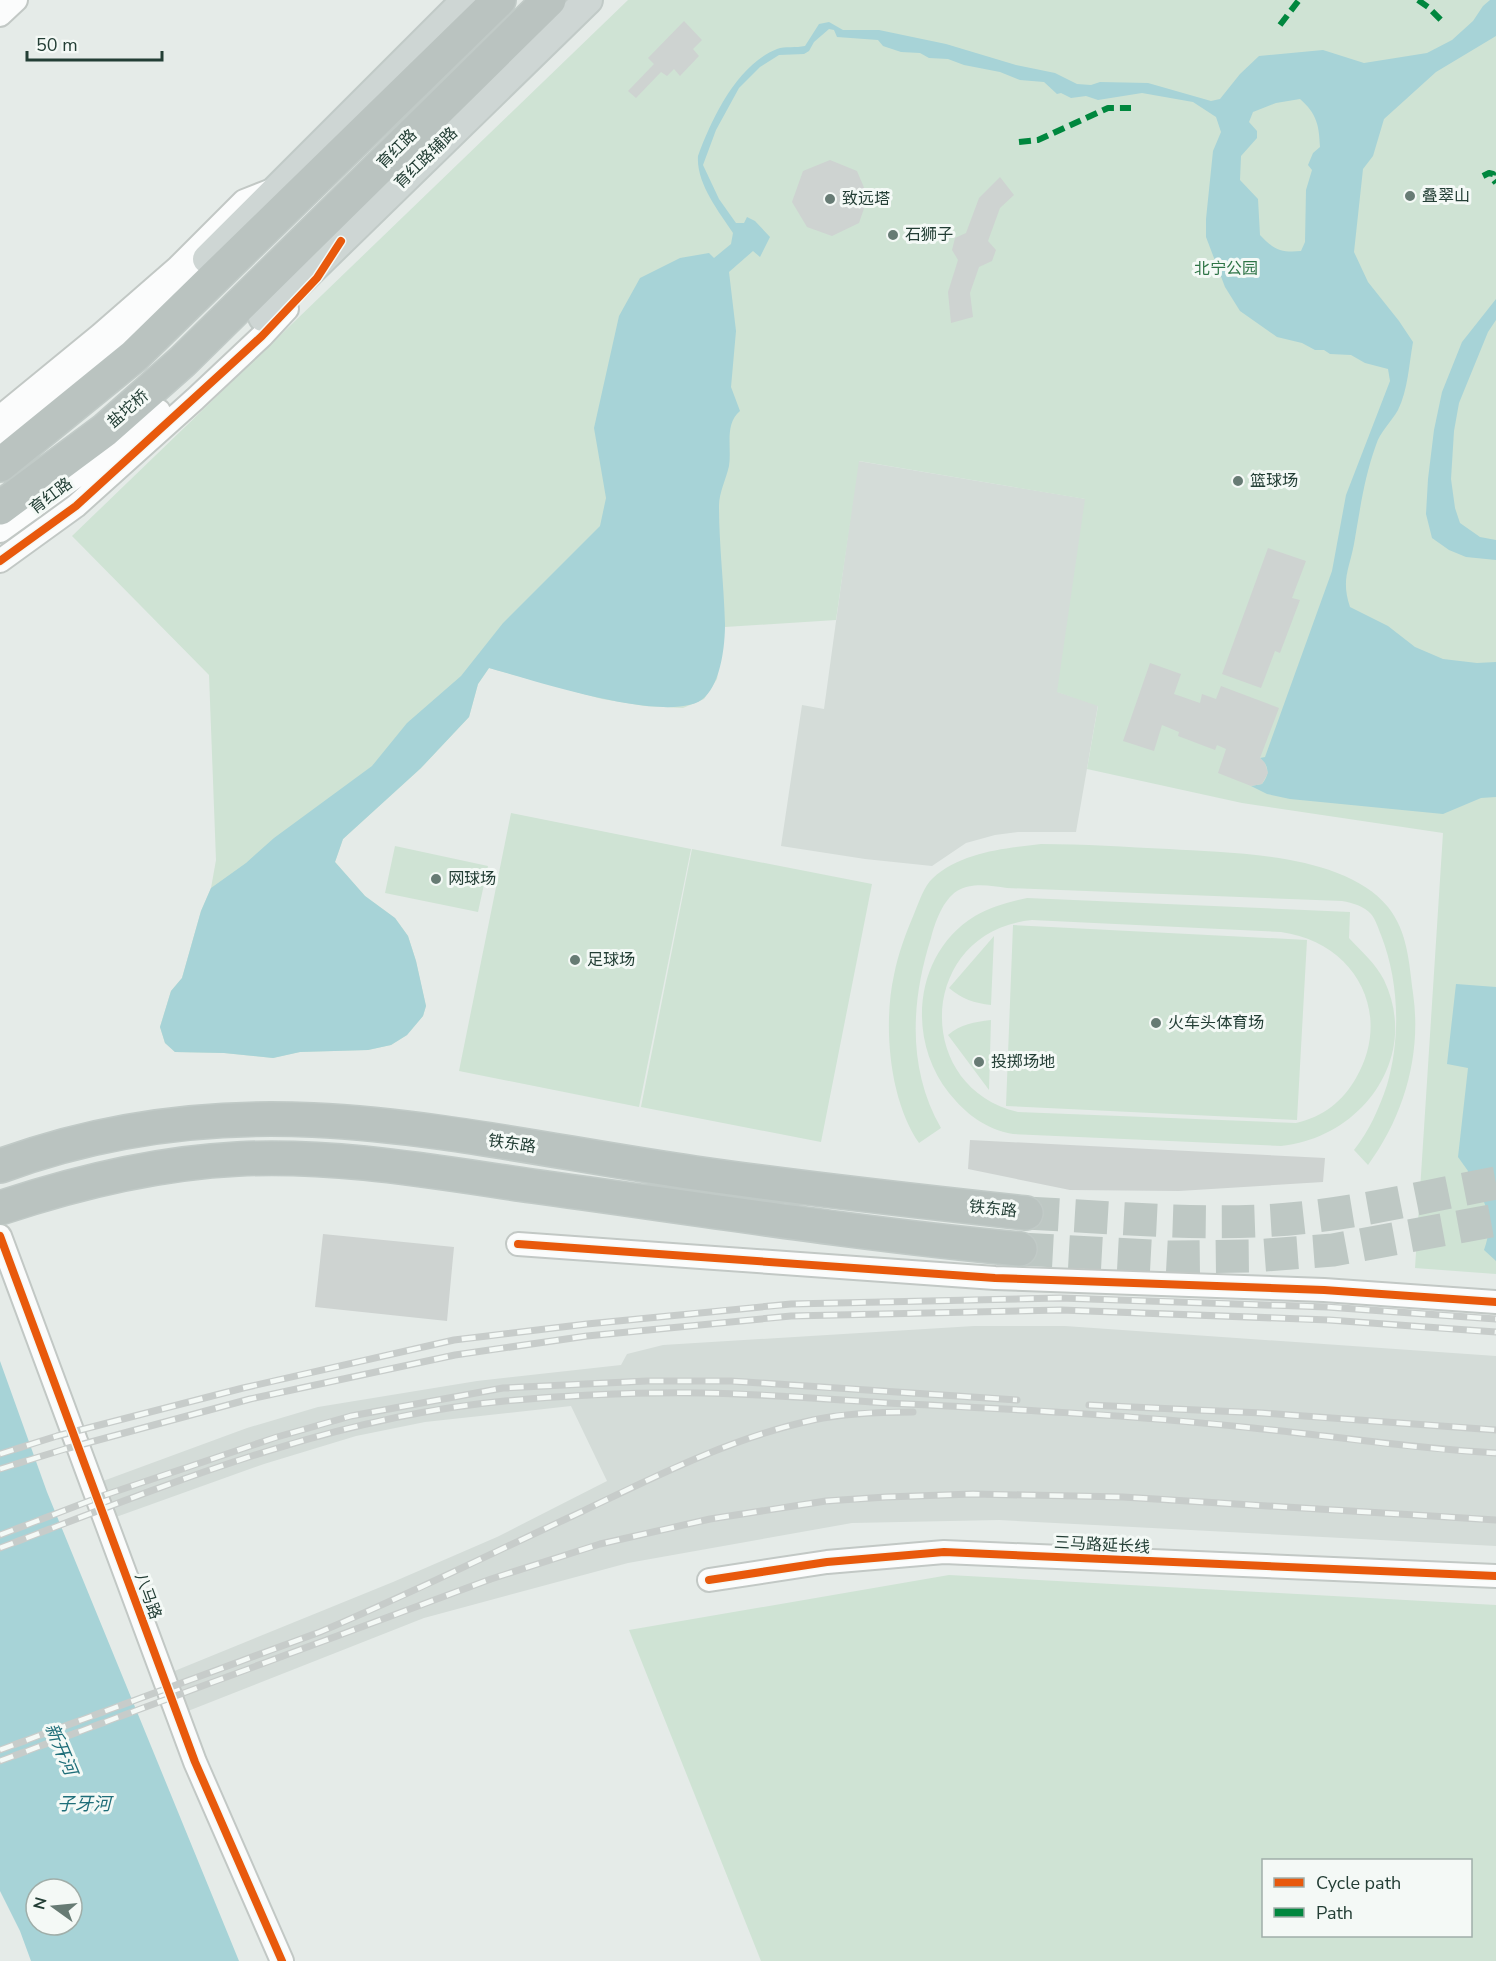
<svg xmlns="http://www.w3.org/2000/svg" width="1496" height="1961" font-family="'Nunito Sans','Noto Sans SC',sans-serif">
  <rect width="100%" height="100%" fill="#e5ebe8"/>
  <path fill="#d4dcd8" d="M858 461 1086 499 1058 692 1098 705 1076 832H1018L995 835 966 843 932 866 865 859 781 846 802 705 824 709Z
    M974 1326H1065L1496 1356V1546L999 1520 852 1523 628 1563 424 1618 188 1711 172 1672 393 1582 497 1537 607 1481 571 1406 425 1422 356 1436 264 1464 116 1517 103 1481 247 1428 318 1407 477 1381 621 1365 627 1354 663 1345Z"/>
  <path fill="#cfe3d4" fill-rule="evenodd" d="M628 0H1496V1274L1415 1268 1443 833 1242 803 1087 769 1098 706 1057 692 1085 499 859 461 836 620 725 627 717 679 704 699 683 708 645 706 602 699 489 668 478 684 469 717 421 768 343 839 335 862 365 896 395 918 408 936 416 961 426 1006 423 1016 407 1035 391 1045 368 1050 300 1052 273 1058 224 1053 175 1052 165 1043 160 1027 171 991 182 978 201 911 211 888 216 860 209 675 72 536Z
    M511 813 691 849 639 1107 459 1071Z
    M1041 844C1084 844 1126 847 1169 849 1233 853 1344 853 1388 907 1408 932 1409 963 1413 993 1422 1054 1404 1116 1368 1165L1354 1150C1369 1131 1379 1109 1387 1085 1401 1037 1399 981 1381 935 1378 928 1376 920 1371 914 1364 906 1353 903 1342 901L1007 888C991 886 972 882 957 891 943 900 935 922 931 938 911 1001 907 1069 941 1128L919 1143C889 1100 883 1024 894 975 898 954 906 933 914 914 919 902 924 886 933 878 961 852 1006 848 1041 844Z
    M395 846 488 866 478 912 385 893Z
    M692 849 872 884 821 1142 641 1107Z
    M1027 898 1350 912 1349 938C1362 952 1376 964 1384 980 1421 1058 1361 1138 1281 1146L1013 1134C985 1129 966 1114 949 1093 906 1039 914 953 975 916 991 907 1008 902 1027 898ZM1032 920 1281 932C1354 942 1394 1012 1356 1078 1343 1101 1323 1117 1296 1123L1018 1112C911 1087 918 931 1032 920Z
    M1013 925 1307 940 1297 1120 1006 1106Z
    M994 936 991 1005C974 1003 962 999 949 988Z
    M991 1020 989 1090 948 1035C961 1024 974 1022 991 1020Z
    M949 1575 1496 1605V1961H761L629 1630ZM1264 1860H1470V1936H1264Z"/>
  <path fill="#a7d3d7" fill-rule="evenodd" d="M1490 0H1496V36L1436 72 1384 119 1373 156 1363 169 1354 252 1368 282 1399 321 1413 342C1409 364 1408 390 1398 410 1391 422 1380 432 1376 445 1364 478 1360 510 1354 544 1349 570 1341 580 1350 607L1388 626 1415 647 1443 659 1477 663 1496 662V797L1481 798 1443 814 1290 799 1267 794 1251 786 1262 784C1270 774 1269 766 1260 758L1265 757 1332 571 1346 495 1390 381 1388 369 1365 363 1351 355 1330 354 1324 350H1315L1302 343 1277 337 1240 311 1225 287 1206 237V219L1213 151 1221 132 1216 117 1193 102 1142 93 1098 100 1086 96 1071 98 1061 93 1057 94 1044 82 1020 80 1000 72 964 65 948 59 929 58 920 53 901 52 883 46 878 40 837 37 834 30 829 29 814 42 809 51 804 54 779 55 760 67 739 88 716 130 703 165 719 199 736 223H744L747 217 755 221 770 237 760 257 753 251 729 272 736 331 731 387 740 411C724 424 732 448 729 466 726 479 719 493 719 506 719 545 724 585 725 624 725 646 721 681 705 697 675 728 529 679 489 668L478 684 469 717 421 768 343 839 335 862 365 896 395 918 408 936 416 961 426 1006 423 1016 407 1035 391 1045 368 1050 300 1052 273 1058 224 1053 175 1052 165 1043 160 1027 171 991 182 978 201 911 211 888 246 863 274 838 372 766 407 723 461 676 503 623 600 526 606 498 594 428 619 316 640 278 680 258 709 253 714 258 731 244 733 233C719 212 696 183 698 156 712 118 737 65 777 49 785 46 796 48 805 46L819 24 829 22 843 30H879L946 44 1016 65 1055 73 1077 84 1091 85 1100 82 1148 83 1211 101 1220 99 1240 74 1259 56 1323 50 1364 63 1427 53 1452 40 1473 21 1483 6ZM1300 99C1317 114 1319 125 1320 147L1313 153 1308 165 1312 170 1306 190 1305 242 1301 251C1281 253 1273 249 1260 235L1258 199 1240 180 1241 156 1257 138V131L1249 122 1253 112 1276 103Z
    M1496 299V320L1488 332 1459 403 1454 431 1451 479 1455 508 1460 523 1480 537 1496 540V560L1466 557 1449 550 1432 538 1426 514 1428 479 1434 430 1442 392 1462 342Z
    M1456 984 1496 987V1261L1484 1250C1490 1233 1491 1218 1484 1202L1474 1199 1466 1180 1468 1171 1458 1157 1468 1068 1447 1064Z
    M0 1361 47 1492 239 1961H31L20 1931 0 1891ZM36 1889H72V1925H36Z"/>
  <path fill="#ced3d1" d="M684 21 702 40 693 49 699 56 680 76 674 69 667 76 661 72 636 98 628 91 654 64 648 58Z
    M830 160 857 171 868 197 859 223 832 236 807 227 792 202 803 171Z
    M1000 177 1014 195 1000 208 988 241 996 250 992 261 979 267 970 293 973 317 951 323 948 292 958 260 952 250 955 238 966 233 979 198Z
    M1268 548 1306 561 1292 598 1300 600 1280 653 1275 651 1261 688 1222 674Z
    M1150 663 1181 674 1174 694 1200 703 1202 694 1216 699 1221 686 1279 708 1260 758 1265 763 1268 773 1262 784 1251 786 1218 773 1226 749 1217 745 1215 750 1178 736 1179 732 1162 725 1154 751 1123 741Z
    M970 1140 1325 1158 1323 1182 1179 1191 1070 1190 968 1169Z
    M323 1234 454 1247 447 1321 315 1307Z"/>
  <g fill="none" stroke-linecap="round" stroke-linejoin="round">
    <path stroke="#bec8c4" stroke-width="33" stroke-dasharray="33 16" stroke-linecap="butt" d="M1026 1213C1103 1217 1181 1224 1258 1221 1338 1218 1417 1198 1496 1183
      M1020 1249 1169 1257 1253 1256 1333 1250 1496 1220"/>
    <g stroke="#c2c8c5" stroke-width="26">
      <path id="minor" d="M0 15 16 0
        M0 417 100 335 178 267 244 201 272 190
        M0 437 91 365 149 316 202 265
        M0 531 99 460 159 411
        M0 561 76 506 195 399 262 336 287 309
        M0 1236 195 1762 282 1961
        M518 1244 995 1278 1324 1290 1496 1302
        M709 1580 827 1562 944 1552 1496 1576"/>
    </g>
    <g stroke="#c1cac7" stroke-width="32">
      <path id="major" d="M207 259 466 0
        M263 317 588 0"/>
    </g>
    <g stroke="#c1cac7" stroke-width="36">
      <path id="highway" d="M0 465 134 356 499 0
        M0 508 105 430 183 361 549 0
        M0 1166C100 1129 206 1115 313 1120 441 1126 568 1155 695 1173 805 1189 915 1201 1026 1213
        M0 1208C78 1182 156 1163 238 1159 336 1154 435 1172 532 1186 694 1208 857 1234 1020 1249"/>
    </g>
    <use href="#minor" stroke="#fbfcfc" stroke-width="22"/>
    <use href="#major" stroke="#ced6d4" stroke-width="28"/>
    <use href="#highway" stroke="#bac3c0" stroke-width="33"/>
    <g stroke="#c7ccca" stroke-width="7">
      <path id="rail" d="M1089 1405 1262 1413 1496 1430
        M0 1454 57 1436 243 1388 454 1340 587 1324 791 1304 1060 1298 1327 1307 1496 1319
        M0 1469 65 1449 250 1399 455 1355 587 1336 791 1316 1061 1310 1329 1320 1496 1332
        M0 1535 105 1495 277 1437 351 1416 503 1388 647 1381H731L1017 1400
        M0 1548C164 1486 329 1417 505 1401 571 1395 638 1392 703 1393 765 1394 826 1399 887 1403 1009 1409 1131 1415 1253 1428 1334 1436 1415 1449 1496 1453
        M0 1750 320 1632C408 1595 494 1552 581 1512 656 1476 731 1438 813 1420 846 1413 880 1412 913 1412
        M0 1761 491 1579 600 1544 710 1519 826 1501 886 1497 973 1494 1123 1497 1496 1520"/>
    </g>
    <use href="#rail" stroke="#f4f9f6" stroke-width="4.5" stroke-dasharray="14" stroke-linecap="butt"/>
    <path stroke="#00873e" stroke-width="6" stroke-dasharray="12 6" stroke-linecap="butt" d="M1418 0 1428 7 1444 23
      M1280 25 1299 0
      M1019 142 1038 140 1108 108H1131
      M1483 176 1489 173 1493 174 1492 178 1496 183"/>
    <g stroke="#f4f9f6" stroke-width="11">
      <path id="cycleway" d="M0 561 76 506 262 336 317 278 341 241
        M0 1236 195 1762 282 1961
        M518 1244 995 1278 1324 1290 1496 1302
        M709 1580 827 1562 944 1552 1496 1576"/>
    </g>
    <use href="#cycleway" stroke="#e8590c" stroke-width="8"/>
  </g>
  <g fill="#677b74" stroke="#f4f9f6" stroke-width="2">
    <circle cx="1410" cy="196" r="6"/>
    <circle cx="830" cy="199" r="6"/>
    <circle cx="893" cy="235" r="6"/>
    <circle cx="1238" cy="481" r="6"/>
    <circle cx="436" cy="879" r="6"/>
    <circle cx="575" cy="960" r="6"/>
    <circle cx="1156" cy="1023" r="6"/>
    <circle cx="979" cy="1062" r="6"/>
  </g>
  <g text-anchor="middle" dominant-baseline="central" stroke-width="6" stroke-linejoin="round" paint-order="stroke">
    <g font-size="16" fill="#233e35" stroke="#f4f9f6">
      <text transform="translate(397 149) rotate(-45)">育红路</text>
      <text transform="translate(426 158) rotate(-44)">育红路辅路</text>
      <text transform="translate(128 409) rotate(-41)">盐坨桥</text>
      <text transform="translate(51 496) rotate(-37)">育红路</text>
      <text transform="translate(512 1144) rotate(8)">铁东路</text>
      <text transform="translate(993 1209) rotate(6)">铁东路</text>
      <text transform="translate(1102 1545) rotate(3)">三马路延长线</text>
      <text transform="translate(148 1596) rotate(70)">八马路</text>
    </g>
    <g font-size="16" fill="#233e35" stroke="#f4f9f6" text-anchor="start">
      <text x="1422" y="196">叠翠山</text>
      <text x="842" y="199">致远塔</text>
      <text x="905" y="235">石狮子</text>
      <text x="1250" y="481">篮球场</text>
      <text x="448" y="879">网球场</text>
      <text x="587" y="960">足球场</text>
      <text x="1168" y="1023">火车头体育场</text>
      <text x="991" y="1062">投掷场地</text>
    </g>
    <g font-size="16" fill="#2e7446" stroke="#f4f9f6">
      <text x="1226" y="269">北宁公园</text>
    </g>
    <g font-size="18" font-style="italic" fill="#1f6e79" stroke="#f4f9f6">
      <text transform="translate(61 1749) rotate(67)">新开河</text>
      <text x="84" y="1804">子牙河</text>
    </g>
  </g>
  <rect x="1262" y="1859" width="210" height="78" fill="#f4f9f6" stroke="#a0aea9" stroke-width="1.5"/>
  <rect x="1274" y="1878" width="30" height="9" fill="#e8590c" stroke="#a0aea9" stroke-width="1.5"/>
  <text x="1316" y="1889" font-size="18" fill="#233e35">Cycle path</text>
  <rect x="1274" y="1908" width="30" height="9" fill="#00873e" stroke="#a0aea9" stroke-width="1.5"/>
  <text x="1316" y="1919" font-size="18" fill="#233e35">Path</text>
  <g transform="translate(54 1907) rotate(285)"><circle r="28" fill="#f4f9f6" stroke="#a0aea9" stroke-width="1.5"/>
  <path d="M0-4.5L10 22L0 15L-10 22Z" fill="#677b74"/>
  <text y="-9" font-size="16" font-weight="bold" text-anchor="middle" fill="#233e35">N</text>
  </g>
  <path d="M27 51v9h135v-9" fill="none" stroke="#233e35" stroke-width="3"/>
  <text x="36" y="51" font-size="18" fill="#233e35" stroke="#f4f9f6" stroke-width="4.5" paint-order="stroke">50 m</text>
</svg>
